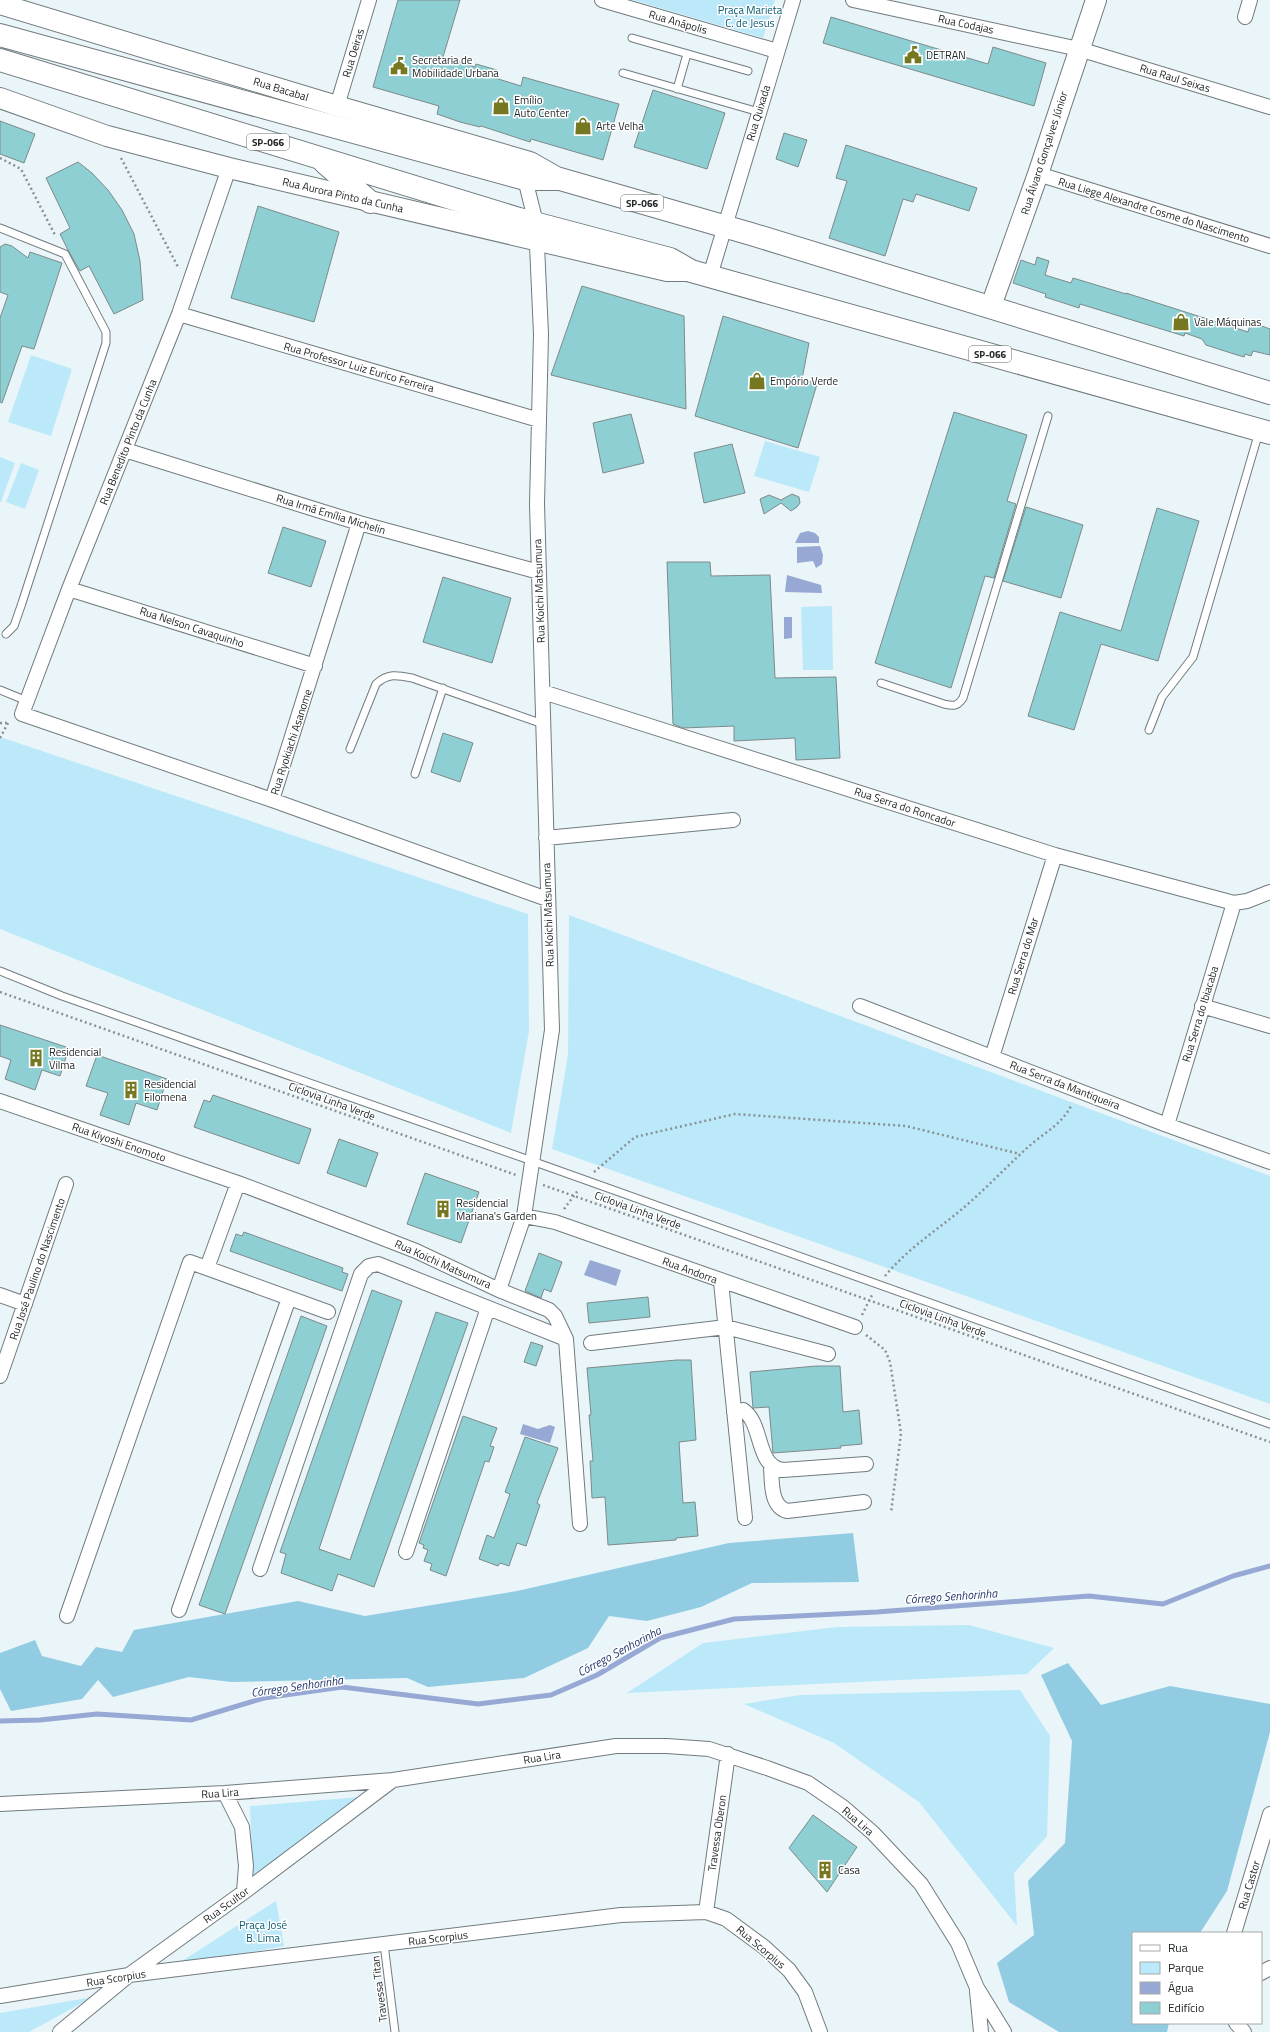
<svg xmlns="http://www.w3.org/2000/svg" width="1270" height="2032" font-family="'Titillium Web',sans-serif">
  <rect width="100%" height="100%" fill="#e9f5f9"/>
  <path fill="#bbe9fa" d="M633 0H775L763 38Z
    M31 355 72 369 51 436 8 422Z
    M765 441 820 457 809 492 754 476Z
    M0 457 15 463 1 502H0Z
    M21 463 39 470 25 509 6 502Z
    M832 606 833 670H803L801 607Z
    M0 737 528 914 529 1031 511 1133 0 929Z
    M569 915 1270 1176V1404L552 1149 568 1055Z
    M969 1625 1054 1648 1027 1674 627 1693 703 1643 837 1627Z
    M1020 1690 1050 1736 1047 1836 1014 1873 1017 1926 919 1802 834 1743 744 1704 800 1695Z
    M360 1797 253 1876 250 1806Z
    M276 1901 284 1946 174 1966Z
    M93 1997 29 2032H0V2013Z"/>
  <path fill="#92cce2" d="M853 1533 859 1582 752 1583 701 1607 647 1621 609 1616 588 1648 524 1678 428 1687 407 1678 231 1682 189 1677 113 1697 98 1680 82 1699 11 1711 0 1689V1653L35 1640 42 1656 81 1666 96 1647 122 1652 134 1630 298 1601 365 1616 517 1591 729 1543Z
    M1068 1663 1101 1705 1170 1686 1270 1704V1732L1227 1891 1200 1933H1133V2023H1169L1167 2032H1059L1009 2002 997 1963 1034 1935 1028 1881 1065 1843 1072 1741 1041 1675Z"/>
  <path fill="#97a8d4" d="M808 531 815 533 819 537V543H795L800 533Z
    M820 546 823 555 822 564 816 568 813 561 797 563V547Z
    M787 575 821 585 822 593 785 592Z
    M784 617H792V638L784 639Z
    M590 1260 621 1270 616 1286 584 1275Z
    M523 1424 538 1429 550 1425 555 1427 550 1443 520 1434Z"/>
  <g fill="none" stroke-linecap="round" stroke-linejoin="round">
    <path stroke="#97a8d4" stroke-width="5" d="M0 1721 40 1720 97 1714 191 1720 264 1698 342 1687 478 1704 551 1695 597 1675 660 1638 734 1619 877 1612 1089 1596 1163 1604 1233 1576 1270 1566"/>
  </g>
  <path fill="#8dcfd3" stroke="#7e8a8a" d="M398 0H460L443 57 475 67 476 64 497 70 495 78 521 86 523 77 619 104 603 160 531 139 530 142 481 126 480 127 460 122 437 114 439 106 373 87Z
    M831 17 988 64 993 47 1046 63 1034 106 823 43Z
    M653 90 725 113 707 169 634 147Z
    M0 121 35 134 24 163 0 154Z
    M784 133 807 140 798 167 776 159Z
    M846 145 977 188 969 211 916 194 913 202 903 199 885 256 829 238 847 181 836 178Z
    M78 162 92 173 108 190 122 210 134 234 140 261 143 300 114 314 89 266 80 271 68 250 60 234 70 228 46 178Z
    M258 206 339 232 314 322 231 298Z
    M5 244 12 246 28 258 30 252 62 263 34 349 22 346 2 403 0 402V318L8 295 0 292V247Z
    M1037 257 1049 261 1045 275 1071 283 1073 278 1126 294V293L1248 332 1251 322 1270 329V355L1253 351 1251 356 1245 354 1244 357 1234 354 1206 345 1202 339 1185 333 1184 336 1080 304 1079 308 1045 297 1046 294 1013 283 1021 260 1035 265Z
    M582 286 684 316 686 409 551 375Z
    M723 316 809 343 802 379 817 384 798 448 695 416Z
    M954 412 1027 435 1007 501 1016 504 994 578 985 576 951 688 875 663Z
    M631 414 644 463 603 473 593 423Z
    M732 444 745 493 704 503 694 453Z
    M792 494 799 497 800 503 797 507 791 511 781 503 764 514 760 499 769 495 781 500Z
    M1026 507 1083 525 1061 598 1003 581Z
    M1157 508 1199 521 1158 661 1101 644 1074 730 1028 716 1060 612 1121 631Z
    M283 527 326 541 311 587 268 573Z
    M667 562H710L711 576 770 575 775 678 836 677 840 758 796 760 795 738 734 741V726L683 728 673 724Z
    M443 577 511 598 492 663 423 642Z
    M443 733 473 743 460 782 431 772Z
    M0 1025 69 1048 60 1076 42 1070 35 1090 5 1079 11 1060 0 1056Z
    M97 1055 167 1079 157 1110 136 1103 129 1125 100 1115 108 1093 86 1086Z
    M213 1095 311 1129 299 1164 194 1127 204 1100 210 1102Z
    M339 1139 378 1153 366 1187 327 1173Z
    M425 1173 479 1192 461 1243 407 1224Z
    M244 1232 343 1268 342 1272 348 1274 342 1291 230 1251 236 1234 242 1236Z
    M539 1253 562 1262 551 1292 544 1289 541 1298 525 1291Z
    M372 1290 402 1301 319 1549 350 1560 436 1312 468 1323 374 1587 338 1574 332 1591 281 1573 286 1554 280 1552Z
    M648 1297 650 1317 589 1323 587 1303Z
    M301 1316 327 1326 225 1614 199 1605Z
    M531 1342 543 1346 536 1366 524 1362Z
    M677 1360H691L696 1440 679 1442 683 1503 695 1502 698 1536 676 1538V1540L608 1545 605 1497 592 1498 590 1461H593L589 1415H591L587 1368Z
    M816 1366H840L843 1412 859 1410 862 1444 840 1446 841 1448 773 1453 769 1407 753 1408 750 1372Z
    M463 1416 497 1428 490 1446 494 1447 489 1462 485 1461 446 1576 430 1570 432 1564 424 1561 428 1550 423 1548 424 1545 419 1543Z
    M525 1437 558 1448 537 1503 540 1505 526 1546 517 1543 509 1566 500 1563 498 1566 479 1559 487 1535 494 1538 510 1494 505 1492Z
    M813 1815 857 1847 827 1892 789 1848Z"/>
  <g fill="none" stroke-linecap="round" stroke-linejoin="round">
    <g stroke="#717b7f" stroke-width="9">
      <path id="lane" d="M632 38 748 71
        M623 73 759 112
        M677 89 687 54
        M0 228 65 254 106 332V343L22 603 14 626 6 634
        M881 683 944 704C953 706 957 707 963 698L1048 416
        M0 690 27 701
        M1149 730 1162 697 1193 657 1259 432
        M350 749 376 684C388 673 397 675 412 678L543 724
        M415 774 443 688
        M0 971 62 996 532 1161 1270 1424
        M384 1944 395 2032"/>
    </g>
    <g stroke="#717b7f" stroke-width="16">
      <path id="street" d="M602 0 777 51
        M853 0 1079 49 1270 107
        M1245 17 1250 0
        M337 106 369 0
        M229 168 179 314 69 589 22 714 272 800 547 899
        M1038 174 1270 246
        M710 276 793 0
        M179 314 539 420
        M125 450 359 523 539 572
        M69 589 315 666
        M543 692 1055 855 1234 903 1247 901 1270 892
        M272 800 359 523
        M546 838 733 820
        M860 1006 1167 1125 1270 1162
        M1202 1006 1270 1026
        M992 1057 1055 855
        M0 1101 238 1183 367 1232 416 1251 499 1290 549 1310 555 1316 566 1339 580 1524
        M1167 1125 1234 903
        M524 1216 555 1222 855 1327
        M207 1268 238 1183
        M721 1282 745 1518
        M499 1290 524 1216 552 1030 537 504 541 334 536 223 525 179 527 173
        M0 1295 25 1304
        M591 1343 726 1327 828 1354
        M0 1376 66 1184
        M734 1412 743 1410C764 1424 755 1466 783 1470L866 1464
        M771 1466C772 1481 770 1506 787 1511L864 1502
        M406 1552 488 1308
        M260 1569 361 1274 369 1266 378 1264 566 1339
        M179 1610 289 1298
        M67 1616 190 1262 328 1312
        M225 1793 242 1827 246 1866 244 1892
        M0 1804 225 1793 393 1780 616 1746H667L709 1749 767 1768 808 1783 843 1807 873 1833 921 1884 958 1943 977 1988 1004 2032
        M706 1912 728 1754
        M1234 1933 1270 1814
        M1261 1973 1270 1968
        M977 1991 981 2032
        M0 1996 129 1975 621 1915 706 1912 726 1919 764 1947 789 1970 805 1992 820 2032
        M1236 2023 1244 2032
        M60 2032 129 1975 244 1892 393 1780"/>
    </g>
    <g stroke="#717b7f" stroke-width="22">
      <path id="secondary" d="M0 4 337 106 530 162 560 179
        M0 98 107 136 229 168 667 271H691
        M991 306 1038 174 1096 0"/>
    </g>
    <g stroke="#717b7f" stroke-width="24">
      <path id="primary" d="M0 35 525 179H560L751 234 1270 393
        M0 60 519 219 670 259 691 271 1270 433
        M325 163 370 202"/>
    </g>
    <path stroke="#899194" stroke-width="2.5" stroke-dasharray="2 3" stroke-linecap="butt" d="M0 158 21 169 56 237
      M121 158 178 267
      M0 723H9
      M0 738 8 723
      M0 992 516 1175
      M594 1172 635 1137 735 1114 906 1126 1020 1154
      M543 1185 1270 1442
      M564 1209 579 1189
      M885 1276C904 1253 928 1236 951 1218 978 1197 1002 1171 1027 1148 1042 1134 1063 1124 1072 1104
      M862 1315 872 1295
      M866 1335 885 1350 890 1362 901 1433 891 1513"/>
    <use href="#lane" stroke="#fff" stroke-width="7"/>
    <use href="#street" stroke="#fff" stroke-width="14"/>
    <use href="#secondary" stroke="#fff" stroke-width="20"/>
    <use href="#primary" stroke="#fff" stroke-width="22"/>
  </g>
  <defs>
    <g id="civic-bare" transform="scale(1.38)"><path d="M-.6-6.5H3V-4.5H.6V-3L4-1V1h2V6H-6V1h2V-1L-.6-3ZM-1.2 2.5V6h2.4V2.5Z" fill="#757820" stroke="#fff" stroke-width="2.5" paint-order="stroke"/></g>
    <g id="shop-bare" transform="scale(1.38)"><path d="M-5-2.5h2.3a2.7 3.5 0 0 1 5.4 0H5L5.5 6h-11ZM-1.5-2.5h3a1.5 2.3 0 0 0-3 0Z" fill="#757820" stroke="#fff" stroke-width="2.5" paint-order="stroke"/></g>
    <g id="building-bare" transform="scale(1.38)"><path d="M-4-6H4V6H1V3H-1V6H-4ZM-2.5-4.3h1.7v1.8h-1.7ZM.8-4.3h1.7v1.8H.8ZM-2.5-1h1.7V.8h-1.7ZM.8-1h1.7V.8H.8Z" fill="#757820" stroke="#fff" stroke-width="2.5" paint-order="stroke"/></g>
  </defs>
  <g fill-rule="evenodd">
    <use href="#civic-bare" x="913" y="55"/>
    <use href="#civic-bare" x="399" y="66"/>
    <use href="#shop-bare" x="501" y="106"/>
    <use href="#shop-bare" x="583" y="126"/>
    <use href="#shop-bare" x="1181" y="322"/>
    <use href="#shop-bare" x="757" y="381"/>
    <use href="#building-bare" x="36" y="1058"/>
    <use href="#building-bare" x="131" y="1090"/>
    <use href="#building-bare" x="443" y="1209"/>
    <use href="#building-bare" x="825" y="1870"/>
  </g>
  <g text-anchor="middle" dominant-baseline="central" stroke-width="3" stroke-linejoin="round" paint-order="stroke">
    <g fill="#fff" stroke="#656869" stroke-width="1">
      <rect x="247" y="134" width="42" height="16" rx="3"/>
      <rect x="621" y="195" width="42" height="16" rx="3"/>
      <rect x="969" y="346" width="42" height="16" rx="3"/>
    </g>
    <g font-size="10" font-weight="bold" fill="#232729">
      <text x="268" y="142">SP-066</text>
      <text x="642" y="203">SP-066</text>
      <text x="990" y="354">SP-066</text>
    </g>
    <g font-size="11" fill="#0a5a70" stroke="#fff">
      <text x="750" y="10">Praça Marieta<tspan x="750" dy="13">C. de Jesus</tspan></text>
      <text x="263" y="1925">Praça José<tspan x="263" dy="13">B. Lima</tspan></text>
    </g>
    <g font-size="11" fill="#232729" stroke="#fff">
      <text transform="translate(678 22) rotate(16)">Rua Anápolis</text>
      <text transform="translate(966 24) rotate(12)">Rua Codajas</text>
      <text transform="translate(353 53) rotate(-73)">Rua Oeiras</text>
      <text transform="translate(1175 78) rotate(17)">Rua Raul Seixas</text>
      <text transform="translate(281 89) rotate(17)">Rua Bacabal</text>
      <text transform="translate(758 113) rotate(-73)">Rua Quixada</text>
      <text transform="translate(1044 153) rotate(-72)">Rua Álvaro Gonçalves Júnior</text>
      <text transform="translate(343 195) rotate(13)">Rua Aurora Pinto da Cunha</text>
      <text transform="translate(1154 210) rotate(17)">Rua Liege Alexandre Cosme do Nascimento</text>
      <text transform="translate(359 367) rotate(16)">Rua Professor Luiz Eurico Ferreira</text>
      <text transform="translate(128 442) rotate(-68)">Rua Benedito Pinto da Cunha</text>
      <text transform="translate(331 514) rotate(17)">Rua Irmã Emília Michelin</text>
      <text transform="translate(539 591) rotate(-92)">Rua Koichi Matsumura</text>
      <text transform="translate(192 627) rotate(18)">Rua Nelson Cavaquinho</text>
      <text transform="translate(291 742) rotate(-72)">Rua Ryokiachi Asanome</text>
      <text transform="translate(905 807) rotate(18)">Rua Serra do Roncador</text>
      <text transform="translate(548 915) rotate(-92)">Rua Koichi Matsumura</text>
      <text transform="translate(1023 956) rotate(-73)">Rua Serra do Mar</text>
      <text transform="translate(1200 1014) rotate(-73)">Rua Serra do Ibiacaba</text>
      <text transform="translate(1065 1085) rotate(21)">Rua Serra da Mantiqueira</text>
      <text transform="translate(332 1101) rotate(20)">Ciclovia Linha Verde</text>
      <text transform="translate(119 1142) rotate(19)">Rua Kiyoshi Enomoto</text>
      <text transform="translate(638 1210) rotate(20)">Ciclovia Linha Verde</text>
      <text transform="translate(443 1264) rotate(24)">Rua Koichi Matsumura</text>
      <text transform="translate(37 1269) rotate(-71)">Rua José Paulino do Nascimento</text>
      <text transform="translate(690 1270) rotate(20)">Rua Andorra</text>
      <text transform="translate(943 1318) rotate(20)">Ciclovia Linha Verde</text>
      <text transform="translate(542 1757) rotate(-9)">Rua Lira</text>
      <text transform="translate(220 1793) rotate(-4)">Rua Lira</text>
      <text transform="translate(858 1821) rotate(41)">Rua Lira</text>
      <text transform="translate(717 1833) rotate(-82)">Travessa Oberon</text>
      <text transform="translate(1249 1885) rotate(-73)">Rua Castor</text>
      <text transform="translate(226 1905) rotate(-36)">Rua Scultor</text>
      <text transform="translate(438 1938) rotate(-7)">Rua Scorpius</text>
      <text transform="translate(761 1947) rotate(40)">Rua Scorpius</text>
      <text transform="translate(116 1978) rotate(-9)">Rua Scorpius</text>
      <text transform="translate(379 1989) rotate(-97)">Travessa Titan</text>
    </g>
    <g font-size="11" fill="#232729" stroke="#fff" text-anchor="start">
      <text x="926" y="55">DETRAN</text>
      <text x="412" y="60">Secretaria de<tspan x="412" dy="13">Mobilidade Urbana</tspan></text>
      <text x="514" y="100">Emílio<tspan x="514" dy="13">Auto Center</tspan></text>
      <text x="596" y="126">Arte Velha</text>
      <text x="1194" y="322">Vale Máquinas</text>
      <text x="770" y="381">Empório Verde</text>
      <text x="49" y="1052">Residencial<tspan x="49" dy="13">Vilma</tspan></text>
      <text x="144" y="1084">Residencial<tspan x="144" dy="13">Filomena</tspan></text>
      <text x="456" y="1203">Residencial<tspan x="456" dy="13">Mariana's Garden</tspan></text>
      <text x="838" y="1870">Casa</text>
    </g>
    <g font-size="12" font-style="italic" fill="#27386f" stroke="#fff">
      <text transform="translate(951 1596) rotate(-4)">Córrego Senhorinha</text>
      <text transform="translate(619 1651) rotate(-28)">Córrego Senhorinha</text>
      <text transform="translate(297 1686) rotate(-8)">Córrego Senhorinha</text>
    </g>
  </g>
  <rect x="1132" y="1932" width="130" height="92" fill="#ffffff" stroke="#a7a9a9"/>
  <rect x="1140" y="1945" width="20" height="6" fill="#ffffff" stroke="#a7a9a9"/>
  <text x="1168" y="1952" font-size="12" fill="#232729">Rua</text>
  <rect x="1140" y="1962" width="20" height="12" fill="#bbe9fa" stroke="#a7a9a9"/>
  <text x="1168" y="1972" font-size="12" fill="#232729">Parque</text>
  <rect x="1140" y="1982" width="20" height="12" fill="#97a8d4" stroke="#a7a9a9"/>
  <text x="1168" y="1992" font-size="12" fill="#232729">Água</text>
  <rect x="1140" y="2002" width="20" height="12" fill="#8dcfd3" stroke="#a7a9a9"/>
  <text x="1168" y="2012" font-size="12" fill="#232729">Edifício</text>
</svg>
